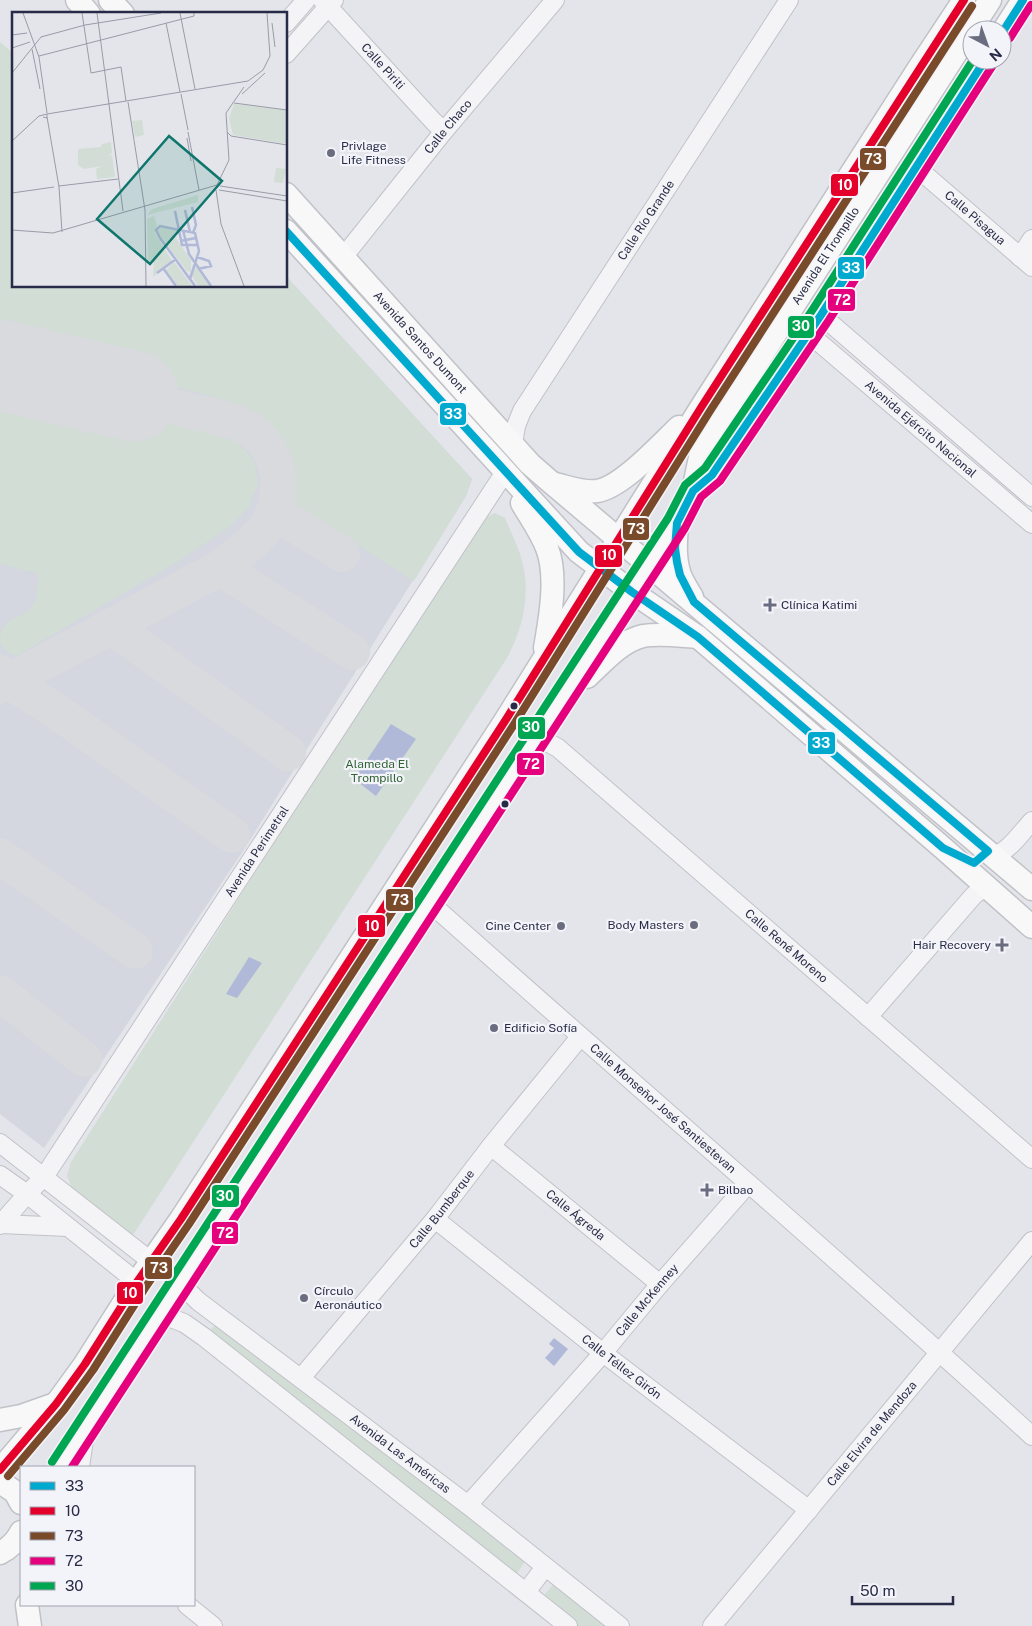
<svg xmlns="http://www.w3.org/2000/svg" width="1032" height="1626" font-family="'Public Sans',sans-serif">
  <rect width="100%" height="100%" fill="#e4e5ea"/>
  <path fill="#d4d6e0" d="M0 73 14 286H286V276L472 479 466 496 241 854 44 1148 0 1114Z"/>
  <path fill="#d1ddd5" d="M0 42 14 54V286H286V276L472 479 466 496 414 581 307 513 292 511C302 465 284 424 240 405 231 401 220 399 210 396 188 390 166 384 144 378L148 358 0 325Z
    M0 405 131 437 136 413 231 437 246 451 255 464 258 483 249 507 230 527 179 561 16 656C8 653 2 649 0 640 0 616 23 620 33 605 38 597 37 583 38 574L0 564Z
    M495 513 505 518C510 530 516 542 520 554 532 590 524 626 507 658L133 1235 73 1190 67 1176 71 1162 305 794 484 518Z
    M218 1321 526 1560 514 1578 206 1335Z
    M556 1581 612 1626H575L541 1599Z"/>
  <path fill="#b0b9d8" d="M391 724 416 739 376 796 354 779Z
    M249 957 262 963 237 998 226 994Z
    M554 1338 568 1349 554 1366 545 1358 554 1348 549 1344Z"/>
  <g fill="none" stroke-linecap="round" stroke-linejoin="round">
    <path stroke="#d8dade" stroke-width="36" d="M274 512 342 554
      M220 568 352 652
      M112 627 288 753
      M0 673 10 682 53 709 232 835
      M0 686 220 568C234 557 251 545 263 531 289 498 282 444 243 426 230 419 214 416 199 413 177 407 155 402 133 396
      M0 856 135 951
      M0 993 84 1059"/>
    <path stroke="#d8dade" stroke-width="91" d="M0 365 133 396"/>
    <g stroke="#c1c2c8" stroke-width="20">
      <g id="minor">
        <path id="s1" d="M322 0 434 122 444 131"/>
        <path d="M286 23 306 0"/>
        <path d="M286 54 334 0"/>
        <path id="s2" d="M916 167 1032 267"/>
        <path id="s3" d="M344 256 444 131 555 0"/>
        <path d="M1020 257 1032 239"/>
        <path d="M821 315 1032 497"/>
        <path id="s4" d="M808 333 1032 524"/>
        <path id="s5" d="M513 444 516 426 522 411 789 0"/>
        <path id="s6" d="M538 737 558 748 1032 1159"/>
        <path d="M994 856C1010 850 1020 834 1032 821"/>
        <path id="s7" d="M429 902C629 1081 834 1255 1032 1436"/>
        <path d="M868 1017 974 895 985 887"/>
        <path d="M0 1143 152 1262"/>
        <path id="s8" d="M491 1146 660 1284"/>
        <path d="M0 1175 27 1194 137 1282"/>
        <path id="s9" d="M435 1219 603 1353 809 1510"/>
        <path d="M0 1224 68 1227"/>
        <path id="s10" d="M0 1225 27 1194 44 1177 505 472"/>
        <path id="s11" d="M182 1281 188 1291 198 1301 468 1505 620 1626"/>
        <path d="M160 1314 184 1323 204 1337 568 1626"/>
        <path id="s12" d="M301 1378 435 1219 491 1146 580 1037"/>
        <path d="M80 1467 85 1433"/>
        <path id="s13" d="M468 1505 603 1353 660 1284 748 1184"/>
        <path d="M526 1592 545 1567"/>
        <path d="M187 1605 213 1626"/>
        <path id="s14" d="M712 1626 1032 1241"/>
      </g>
    </g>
    <g stroke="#c0c2c8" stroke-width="25">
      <g id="major">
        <path d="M77 0 89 14"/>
        <path d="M110 0 123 14"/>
        <path d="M1002 33 1023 0"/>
        <path id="s15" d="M286 194 530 464 546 478 1032 889"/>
        <path d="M286 231 579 552 632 592 698 637 943 848 1032 927"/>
        <path d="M555 484C568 487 584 493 597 491 621 488 661 444 679 427"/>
        <path d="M693 491 712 475 821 315 985 60"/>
        <path d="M522 503C530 517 541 532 547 548 558 576 550 619 545 648"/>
        <path d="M677 523C676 540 674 558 680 575 683 583 688 590 692 597"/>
        <path d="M587 677C603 662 621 641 643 636 661 633 680 636 698 637"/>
        <path d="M0 1420 21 1416 55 1404"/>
        <path id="s16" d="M60 1467 677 523 693 491 702 448 990 0"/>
        <path d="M0 1470 56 1404 85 1364 137 1282 181 1219 505 721 702 406 919 68 964 0"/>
        <path d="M0 1482 15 1492 21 1503"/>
        <path d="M0 1553C10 1548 16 1542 21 1532"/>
        <path d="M27 1605 30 1626"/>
      </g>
    </g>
    <use href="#minor" stroke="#f4f4f7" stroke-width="18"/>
    <use href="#major" stroke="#f8f8f8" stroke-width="22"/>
    <g stroke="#f3f4f9" stroke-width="11">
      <path id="bus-1" d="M1002 33 1023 0
        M286 231 579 552 632 592 698 637 943 848 974 863 988 851 694 602 680 575 677 562 675 548 677 523 693 491 712 475 821 315 985 60"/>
    </g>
    <g stroke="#f3f4f9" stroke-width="11">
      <path id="bus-2" d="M0 1470 56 1404 85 1364 137 1282 181 1219 505 721 702 406 964 0"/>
    </g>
    <g stroke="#f3f4f9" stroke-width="11">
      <path id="bus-3" d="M8 1476 64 1410 93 1370 145 1288 189 1224 513 726 710 411 972 6"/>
    </g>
    <g stroke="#f3f4f9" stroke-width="11">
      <path id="bus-4" d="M1010 38 1031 5
        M72 1467 685 528 701 497 720 481 829 320 993 65"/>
    </g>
    <g stroke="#f3f4f9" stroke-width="11">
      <path id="bus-5" d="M52 1462 668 518 685 485 705 468 813 309 973 60"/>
    </g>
    <use href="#bus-1" stroke="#00a9ce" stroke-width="8"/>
    <use href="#bus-2" stroke="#e4002b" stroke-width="8"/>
    <use href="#bus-3" stroke="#7a4b2a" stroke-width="8"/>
    <use href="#bus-4" stroke="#e5007d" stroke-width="8"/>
    <use href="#bus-5" stroke="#00a651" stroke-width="8"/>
  </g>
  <g fill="#6a6c80" stroke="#f3f4f9" stroke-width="2">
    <circle cx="331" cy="153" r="5"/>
    <path d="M767.5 597.5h5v5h5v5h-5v5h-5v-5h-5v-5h5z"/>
    <circle cx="694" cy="925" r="5"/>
    <circle cx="561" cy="926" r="5"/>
    <path d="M999.5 937.5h5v5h5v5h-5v5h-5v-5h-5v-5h5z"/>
    <circle cx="494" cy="1028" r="5"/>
    <path d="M704.5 1182.5h5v5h5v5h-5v5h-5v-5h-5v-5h5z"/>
    <circle cx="304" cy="1298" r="5"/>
  </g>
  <g fill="#282b47" stroke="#f3f4f9" stroke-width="2">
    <circle cx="514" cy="706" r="4.5"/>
    <circle cx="505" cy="804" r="4.5"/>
  </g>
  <g text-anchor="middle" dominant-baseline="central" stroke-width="4.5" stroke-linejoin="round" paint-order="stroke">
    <g font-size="12" fill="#282b47" stroke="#f3f4f9">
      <text stroke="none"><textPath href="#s1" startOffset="90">Calle Piriti</textPath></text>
      <text stroke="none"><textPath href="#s3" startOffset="166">Calle Chaco</textPath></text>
      <text stroke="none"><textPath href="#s2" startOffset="78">Calle Pisagua</textPath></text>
      <text stroke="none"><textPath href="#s5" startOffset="262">Calle Río Grande</textPath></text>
      <text stroke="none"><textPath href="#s16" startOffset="1436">Avenida El Trompillo</textPath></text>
      <text stroke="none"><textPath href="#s15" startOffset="200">Avenida Santos Dumont</textPath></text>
      <text stroke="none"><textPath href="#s4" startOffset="148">Avenida Ejército Nacional</textPath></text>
      <text stroke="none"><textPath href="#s10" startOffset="454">Avenida Perimetral</textPath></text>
      <text stroke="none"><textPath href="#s6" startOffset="325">Calle René Moreno</textPath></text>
      <text stroke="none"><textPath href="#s7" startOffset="312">Calle Monseñor José Santiestevan</textPath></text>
      <text stroke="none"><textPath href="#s12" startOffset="220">Calle Bumberque</textPath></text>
      <text stroke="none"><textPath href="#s8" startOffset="109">Calle Ágreda</textPath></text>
      <text stroke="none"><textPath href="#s13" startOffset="272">Calle McKenney</textPath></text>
      <text stroke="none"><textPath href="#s9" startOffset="238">Calle Téllez Girón</textPath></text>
      <text stroke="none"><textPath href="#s14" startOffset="250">Calle Elvira de Mendoza</textPath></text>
      <text stroke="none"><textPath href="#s11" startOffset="279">Avenida Las Américas</textPath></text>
    </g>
    <g font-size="12" fill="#282b47" stroke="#f3f4f9" text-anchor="start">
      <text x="341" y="146">Privlage<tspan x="341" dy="14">Life Fitness</tspan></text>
      <text x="781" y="605">Clínica Katimi</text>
      <text x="684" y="925" text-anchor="end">Body Masters</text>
      <text x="551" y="926" text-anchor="end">Cine Center</text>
      <text x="991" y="945" text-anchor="end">Hair Recovery</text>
      <text x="504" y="1028">Edificio Sofía</text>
      <text x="718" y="1190">Bilbao</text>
      <text x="314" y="1291">Círculo<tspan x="314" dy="14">Aeronáutico</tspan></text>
    </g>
    <g font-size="12" fill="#336437" stroke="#f3f4f9">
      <text x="377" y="764">Alameda El<tspan x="377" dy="14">Trompillo</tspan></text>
    </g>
  </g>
  <g transform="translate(12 12)">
    <rect width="275" height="275" fill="#e4e5ea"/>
    <path d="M222 92 275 98V132L221 123 217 106ZM130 108 132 123 123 125 120 109ZM99 130 100 141 95 144 100 143 103 165 85 167 84 157 90 154 72 157 66 153V137L89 135 90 132ZM264 156 274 157 271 171 262 170ZM186 183V190L135 203 140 197ZM142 204 145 213 143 221 160 249 141 265 142 251 136 248 135 207ZM149 215 166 218 161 222 179 248V260L175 259 145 220ZM161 251H163L180 274H166L154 258ZM184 254 198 274H186L180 264Z" fill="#d1ddd5"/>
    <path fill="none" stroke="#b0b9d8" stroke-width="2.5" d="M180 195 184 213 181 221M173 198 178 220M163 199 170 233H186M171 218 177 242 199 274M148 226 144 218 148 214 183 221 187 239 178 267M148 226 183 274M168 229 184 226M185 245 197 249 199 254 186 257M151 256 164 274M145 261 164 247"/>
    <path fill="none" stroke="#999ba9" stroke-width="1" d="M11 1 27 45 35 101M70 1 79 61 109 55 114 89M85 1 111 199M168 1 183 77M154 11 168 80M260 11 263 35M0 23 15 21M0 36 18 30M20 37 28 77M27 44 182 4V1M0 61 29 25 73 13 149 1M169 82 176 118M230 82 253 61M116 90 133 198 134 274M222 91 275 98M35 102 236 69 251 58 258 44 255 1M35 105 47 175 50 220M176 120 187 178M215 120 219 124 275 133M175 126 179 149M0 129 27 104 35 102V106L31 105M47 174 106 167M208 174 275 184M204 178 209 212 232 274M207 178 275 189M0 181 42 175M0 218 41 221 205 173 217 148 214 101 232 75"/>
    <path fill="#0f766e" fill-opacity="0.15" stroke="#0f766e" stroke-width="2.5" d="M157 124 210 169 138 252 85 207Z"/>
    <rect width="275" height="275" fill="none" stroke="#282b47" stroke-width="2.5"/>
  </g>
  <g stroke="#f3f4f9" stroke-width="2">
    <rect x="859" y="147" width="28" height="24" rx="5" fill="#7a4b2a"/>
    <rect x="830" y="173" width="29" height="24" rx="5" fill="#e4002b"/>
    <rect x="837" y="256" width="28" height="24" rx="5" fill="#00a9ce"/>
    <rect x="827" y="288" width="29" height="24" rx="5" fill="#e5007d"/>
    <rect x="787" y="315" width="28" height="24" rx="5" fill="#00a651"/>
    <rect x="439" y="402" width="28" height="24" rx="5" fill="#00a9ce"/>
    <rect x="622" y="517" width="28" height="24" rx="5" fill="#7a4b2a"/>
    <rect x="594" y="544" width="29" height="24" rx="5" fill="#e4002b"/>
    <rect x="517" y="716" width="29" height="24" rx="5" fill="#00a651"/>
    <rect x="807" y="731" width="29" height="24" rx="5" fill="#00a9ce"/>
    <rect x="516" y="752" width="29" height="24" rx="5" fill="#e5007d"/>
    <rect x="385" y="888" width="29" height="24" rx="5" fill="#7a4b2a"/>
    <rect x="357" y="914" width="29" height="24" rx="5" fill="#e4002b"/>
    <rect x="211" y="1184" width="29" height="24" rx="5" fill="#00a651"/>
    <rect x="211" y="1221" width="28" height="24" rx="5" fill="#e5007d"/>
    <rect x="144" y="1256" width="29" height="24" rx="5" fill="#7a4b2a"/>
    <rect x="116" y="1281" width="28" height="24" rx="5" fill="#e4002b"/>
  </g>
  <g font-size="14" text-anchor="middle" font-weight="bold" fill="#fff">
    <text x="873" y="164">73</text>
    <text x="845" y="190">10</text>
    <text x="851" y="273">33</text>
    <text x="842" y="305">72</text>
    <text x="801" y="331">30</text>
    <text x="453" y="419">33</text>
    <text x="636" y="534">73</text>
    <text x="609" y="560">10</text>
    <text x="531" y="732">30</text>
    <text x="821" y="748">33</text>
    <text x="531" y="769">72</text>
    <text x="400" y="905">73</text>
    <text x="372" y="931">10</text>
    <text x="225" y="1201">30</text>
    <text x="225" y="1238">72</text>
    <text x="159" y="1273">73</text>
    <text x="130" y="1298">10</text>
  </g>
  <rect x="20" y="1466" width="175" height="140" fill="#f3f4f9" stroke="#a2a4b2"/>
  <rect x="30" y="1482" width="25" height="8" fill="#00a9ce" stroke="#a2a4b2"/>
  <text x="65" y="1491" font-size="15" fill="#282b47">33</text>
  <rect x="30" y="1507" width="25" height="8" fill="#e4002b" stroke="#a2a4b2"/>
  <text x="65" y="1516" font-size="15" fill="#282b47">10</text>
  <rect x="30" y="1532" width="25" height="8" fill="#7a4b2a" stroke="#a2a4b2"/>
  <text x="65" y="1541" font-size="15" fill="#282b47">73</text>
  <rect x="30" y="1557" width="25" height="8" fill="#e5007d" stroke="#a2a4b2"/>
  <text x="65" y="1566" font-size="15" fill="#282b47">72</text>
  <rect x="30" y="1582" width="25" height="8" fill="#00a651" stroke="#a2a4b2"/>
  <text x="65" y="1591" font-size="15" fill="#282b47">30</text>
  <g transform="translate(987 45) rotate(139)"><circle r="24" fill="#f3f4f9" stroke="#a2a4b2"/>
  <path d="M0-4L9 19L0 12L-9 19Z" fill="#6a6c80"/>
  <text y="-8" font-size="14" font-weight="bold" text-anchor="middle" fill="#282b47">N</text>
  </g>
  <path d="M852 1596v8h101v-8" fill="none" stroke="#282b47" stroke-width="2.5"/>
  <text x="860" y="1596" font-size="15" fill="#282b47" stroke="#f3f4f9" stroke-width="4" paint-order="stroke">50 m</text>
</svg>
